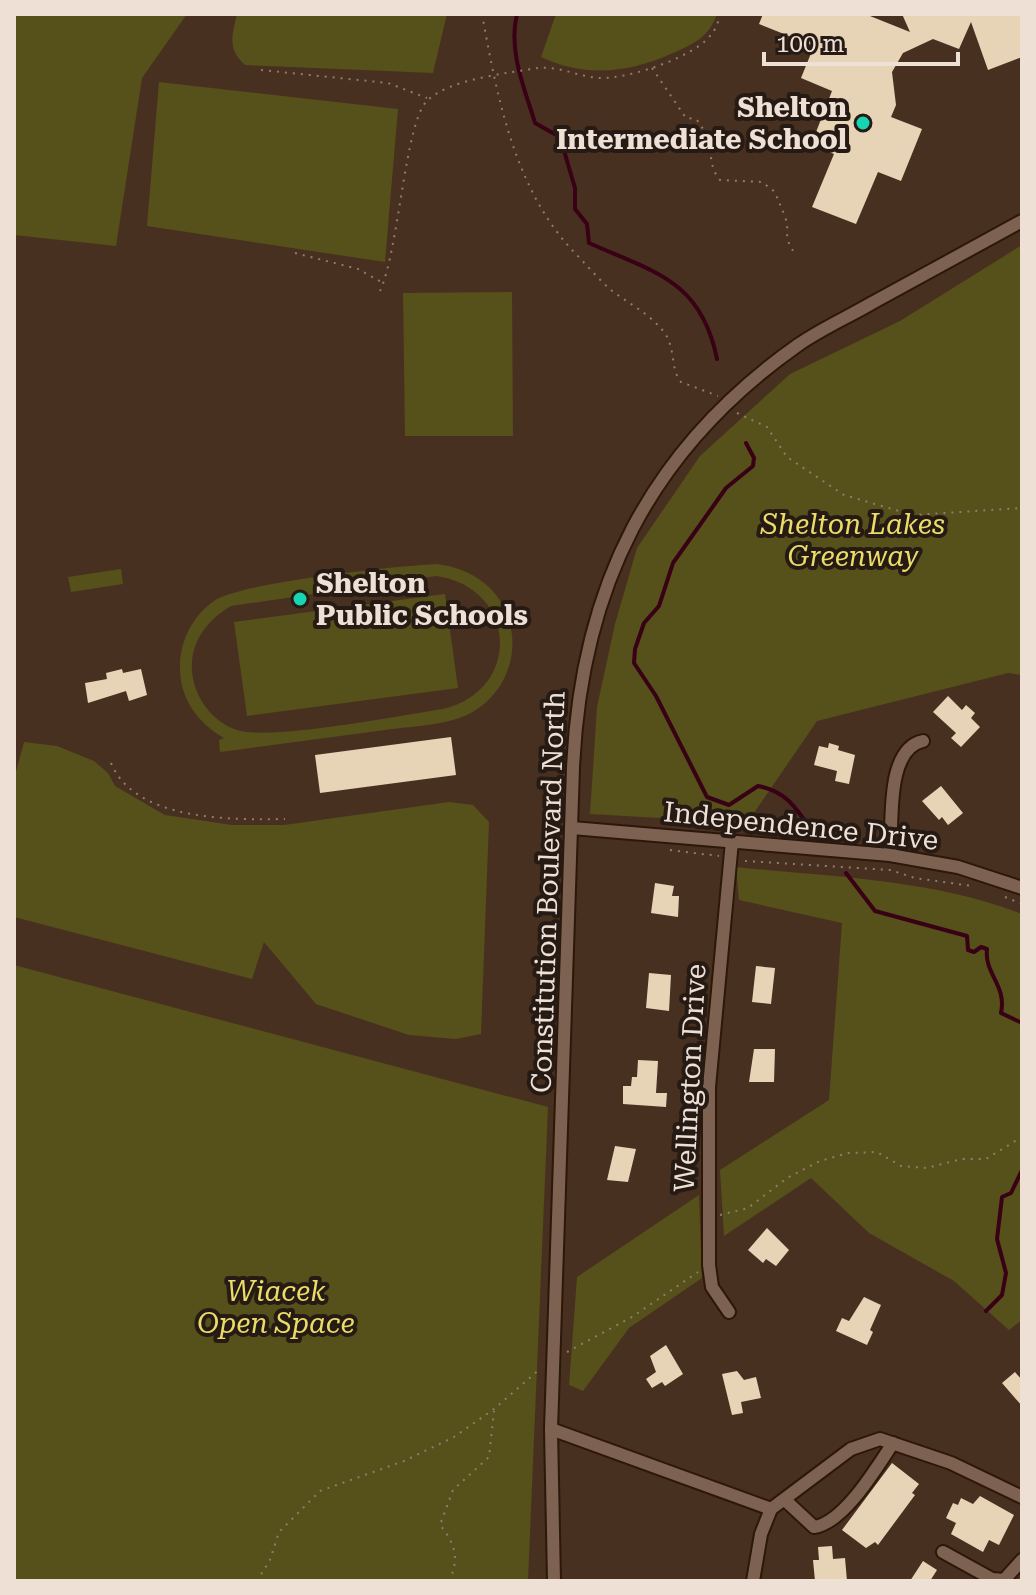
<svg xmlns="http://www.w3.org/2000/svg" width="1036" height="1595" font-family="'Roboto Serif',serif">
  <rect width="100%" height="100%" fill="#483020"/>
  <path fill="#56501a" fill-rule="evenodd" d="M14 14H187L142 78 116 246 14 235Z
    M237 14H447L433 73 245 65C227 49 232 36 237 14Z
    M556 14H717C709 37 695 43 673 53 628 73 586 78 541 57Z
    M159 82 398 109 385 262 147 226Z
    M1022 245V675L1008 673 817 721 747 823 590 814 597 707 615 624 637 548 700 456 790 374 900 321Z
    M512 292 513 436H405L403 293Z
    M437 564C468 568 496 584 507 615 522 652 505 696 469 714 444 726 412 726 385 730 330 737 275 745 220 752L219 740 224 738C198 723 181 700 180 670 179 643 192 616 214 601 243 582 396 566 437 564ZM436 576C517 587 523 690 443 709 402 715 270 741 237 730 212 722 194 697 192 671 190 642 207 620 231 606Z
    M121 569 123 584 71 592 68 577Z
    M445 594 458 688 247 716 234 622Z
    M24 742 57 746 94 761 108 773 115 786 165 815 232 825H284L449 802 473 805 489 822 481 1034 456 1039 409 1035 316 1004 264 942 252 979 14 917V779Z
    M736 867C831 877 932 879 1022 914V1320L1009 1330 954 1281 869 1233 811 1178 724 1236 720 1170 829 1100 842 923 739 900Z
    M14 965 548 1107 528 1581H14Z
    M699 1195 702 1278 629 1328 583 1391 569 1385 577 1277Z"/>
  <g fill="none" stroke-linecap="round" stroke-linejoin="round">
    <path stroke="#390115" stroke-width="4" d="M517 14C508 50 524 87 535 123L560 137 575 188V209L587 224 589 243C654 272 701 280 717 359
      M746 443 754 458 753 466 726 488 673 563 659 606 644 623 635 649 634 663 656 696 707 797 729 805 758 786C785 791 795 806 810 828
      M846 873 875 911 967 936 968 950 974 952 981 947 987 949C984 974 1007 985 1001 1013L1022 1023
      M986 1311 1002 1295 1006 1273 997 1239 1002 1197 1011 1193 1022 1170"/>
  </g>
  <path fill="#e7d4b7" d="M763 14H865L910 32 902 14H1022V57L988 70 971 22 959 49 933 39 903 53 892 72 896 105 891 117 922 129 901 181 878 172 856 224 812 207 834 154 811 145 832 91 801 78 814 46 759 24Z
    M122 669 123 673 141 669 147 695 129 701 126 691 88 703 85 683 107 679 106 673Z
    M948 696 962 710 966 705 975 713 971 718 980 727 961 747 951 738 956 733 933 712Z
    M451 737 456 775 320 793 315 755Z
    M829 743 839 746 838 750 855 755 849 784 835 781 837 771 814 765 819 746 828 748Z
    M941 786 963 813 948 825 942 817 939 820 922 801Z
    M655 883 674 886 672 896H679L678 917 651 913Z
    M756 966 775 968 771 1004 752 1002Z
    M649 973 671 975 669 1011 646 1008Z
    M754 1049H775L774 1082H749Z
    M638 1060 658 1061 656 1093H667L666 1107 623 1104V1086H631L632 1077H637Z
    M615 1146 636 1149 628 1182 607 1180Z
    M767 1228 789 1250 776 1266 766 1259 763 1263 748 1250Z
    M864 1297 881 1305 870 1330 873 1332 867 1345 836 1331 842 1318 849 1321Z
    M666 1345 683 1374 665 1386 662 1382 652 1388 646 1379 656 1372 650 1356Z
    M737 1371 744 1380 756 1377 761 1398 741 1402 743 1413 732 1415 722 1374Z
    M1015 1372 1022 1380V1406L1002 1383Z
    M892 1463 919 1484 912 1493 915 1495 878 1545 875 1542 866 1548 842 1530Z
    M980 1496 1014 1515 999 1545 989 1540 983 1552 951 1534 956 1523 946 1518 953 1503 958 1505 961 1498 973 1504Z
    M832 1546 833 1559 845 1558 847 1581H815L813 1560H819L818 1547Z
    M923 1561 937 1570 930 1581H910Z"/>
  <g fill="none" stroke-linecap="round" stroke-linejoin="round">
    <g stroke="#2d1708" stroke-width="16">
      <path id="minor" d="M572 828 890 855 958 867 1022 888
        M890 855C893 824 885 749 923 741
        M729 1312 712 1287 709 1265V1087L732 841
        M551 1429 771 1509
        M785 1500 814 1527C844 1523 877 1467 893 1443
        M943 1552 992 1579 1004 1580 1022 1560
        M554 1581 551 1429 573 768C581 588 649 450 798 345 821 329 848 317 872 303 922 276 972 248 1022 221
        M753 1581 761 1534 771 1509 851 1449 880 1439 951 1463 1022 1497"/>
    </g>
    <path stroke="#907c6f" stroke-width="2" stroke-dasharray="2 6" stroke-linecap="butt" d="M482 14C497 96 514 188 573 251 585 263 598 279 611 290 629 304 649 313 664 332 676 348 670 369 681 382L718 396
      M652 68 686 118 696 119C717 144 705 163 720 180L762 182 775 192C778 201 782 208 785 217 791 232 781 235 796 255
      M261 70 388 83 427 98
      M295 253 358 269 383 283
      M380 291C399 250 405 122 427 101 448 79 509 73 538 68 560 66 579 77 600 78 628 79 692 58 710 36 716 30 718 21 721 14
      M737 413 767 427 787 457 844 495 913 515 1022 508
      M111 763C135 821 231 820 285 819
      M670 850 719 856
      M745 861 890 870 915 878 972 886
      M1005 897 1022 904
      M720 1215 748 1208 787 1178 820 1161 848 1153 877 1152 901 1166 927 1168 962 1159H986L1022 1137
      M567 1352 632 1317 698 1272
      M257 1581 270 1560 279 1532 320 1491 404 1461 454 1437 494 1409 541 1368
      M449 1581C460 1559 455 1543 440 1525L453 1490 489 1457 494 1411"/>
    <use href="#minor" stroke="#7d6251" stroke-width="12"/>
  </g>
  <g fill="#17d5b3" stroke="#261b14" stroke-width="3">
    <circle cx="863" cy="123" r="8"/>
    <circle cx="300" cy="599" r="8"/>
  </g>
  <g text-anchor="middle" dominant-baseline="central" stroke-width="8" stroke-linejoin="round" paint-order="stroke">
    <g font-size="28" font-weight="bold" fill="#efe0d6" stroke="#261b14" text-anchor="end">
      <text x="847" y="107">Shelton<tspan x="847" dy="32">Intermediate School</tspan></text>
      <text x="316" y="583" text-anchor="start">Shelton<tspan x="316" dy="32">Public Schools</tspan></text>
    </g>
    <g font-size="28" font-style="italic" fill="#eadc67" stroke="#261b14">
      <text x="853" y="524">Shelton Lakes<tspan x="853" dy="32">Greenway</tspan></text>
      <text x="276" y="1291">Wiacek<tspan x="276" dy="32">Open Space</tspan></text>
    </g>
    <g font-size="28" fill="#efe0d6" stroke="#261b14">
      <text transform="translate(801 826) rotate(6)">Independence Drive</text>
      <text transform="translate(548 892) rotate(-88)">Constitution Boulevard North</text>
      <text transform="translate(690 1078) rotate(-87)">Wellington Drive</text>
    </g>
  </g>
  <rect width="1036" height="1595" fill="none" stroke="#efe0d6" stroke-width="32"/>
  <path d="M764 52v12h194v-12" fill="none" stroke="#efe0d6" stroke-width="4"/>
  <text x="776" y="52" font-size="24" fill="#efe0d6" stroke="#261b14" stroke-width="6" paint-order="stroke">100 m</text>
</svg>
